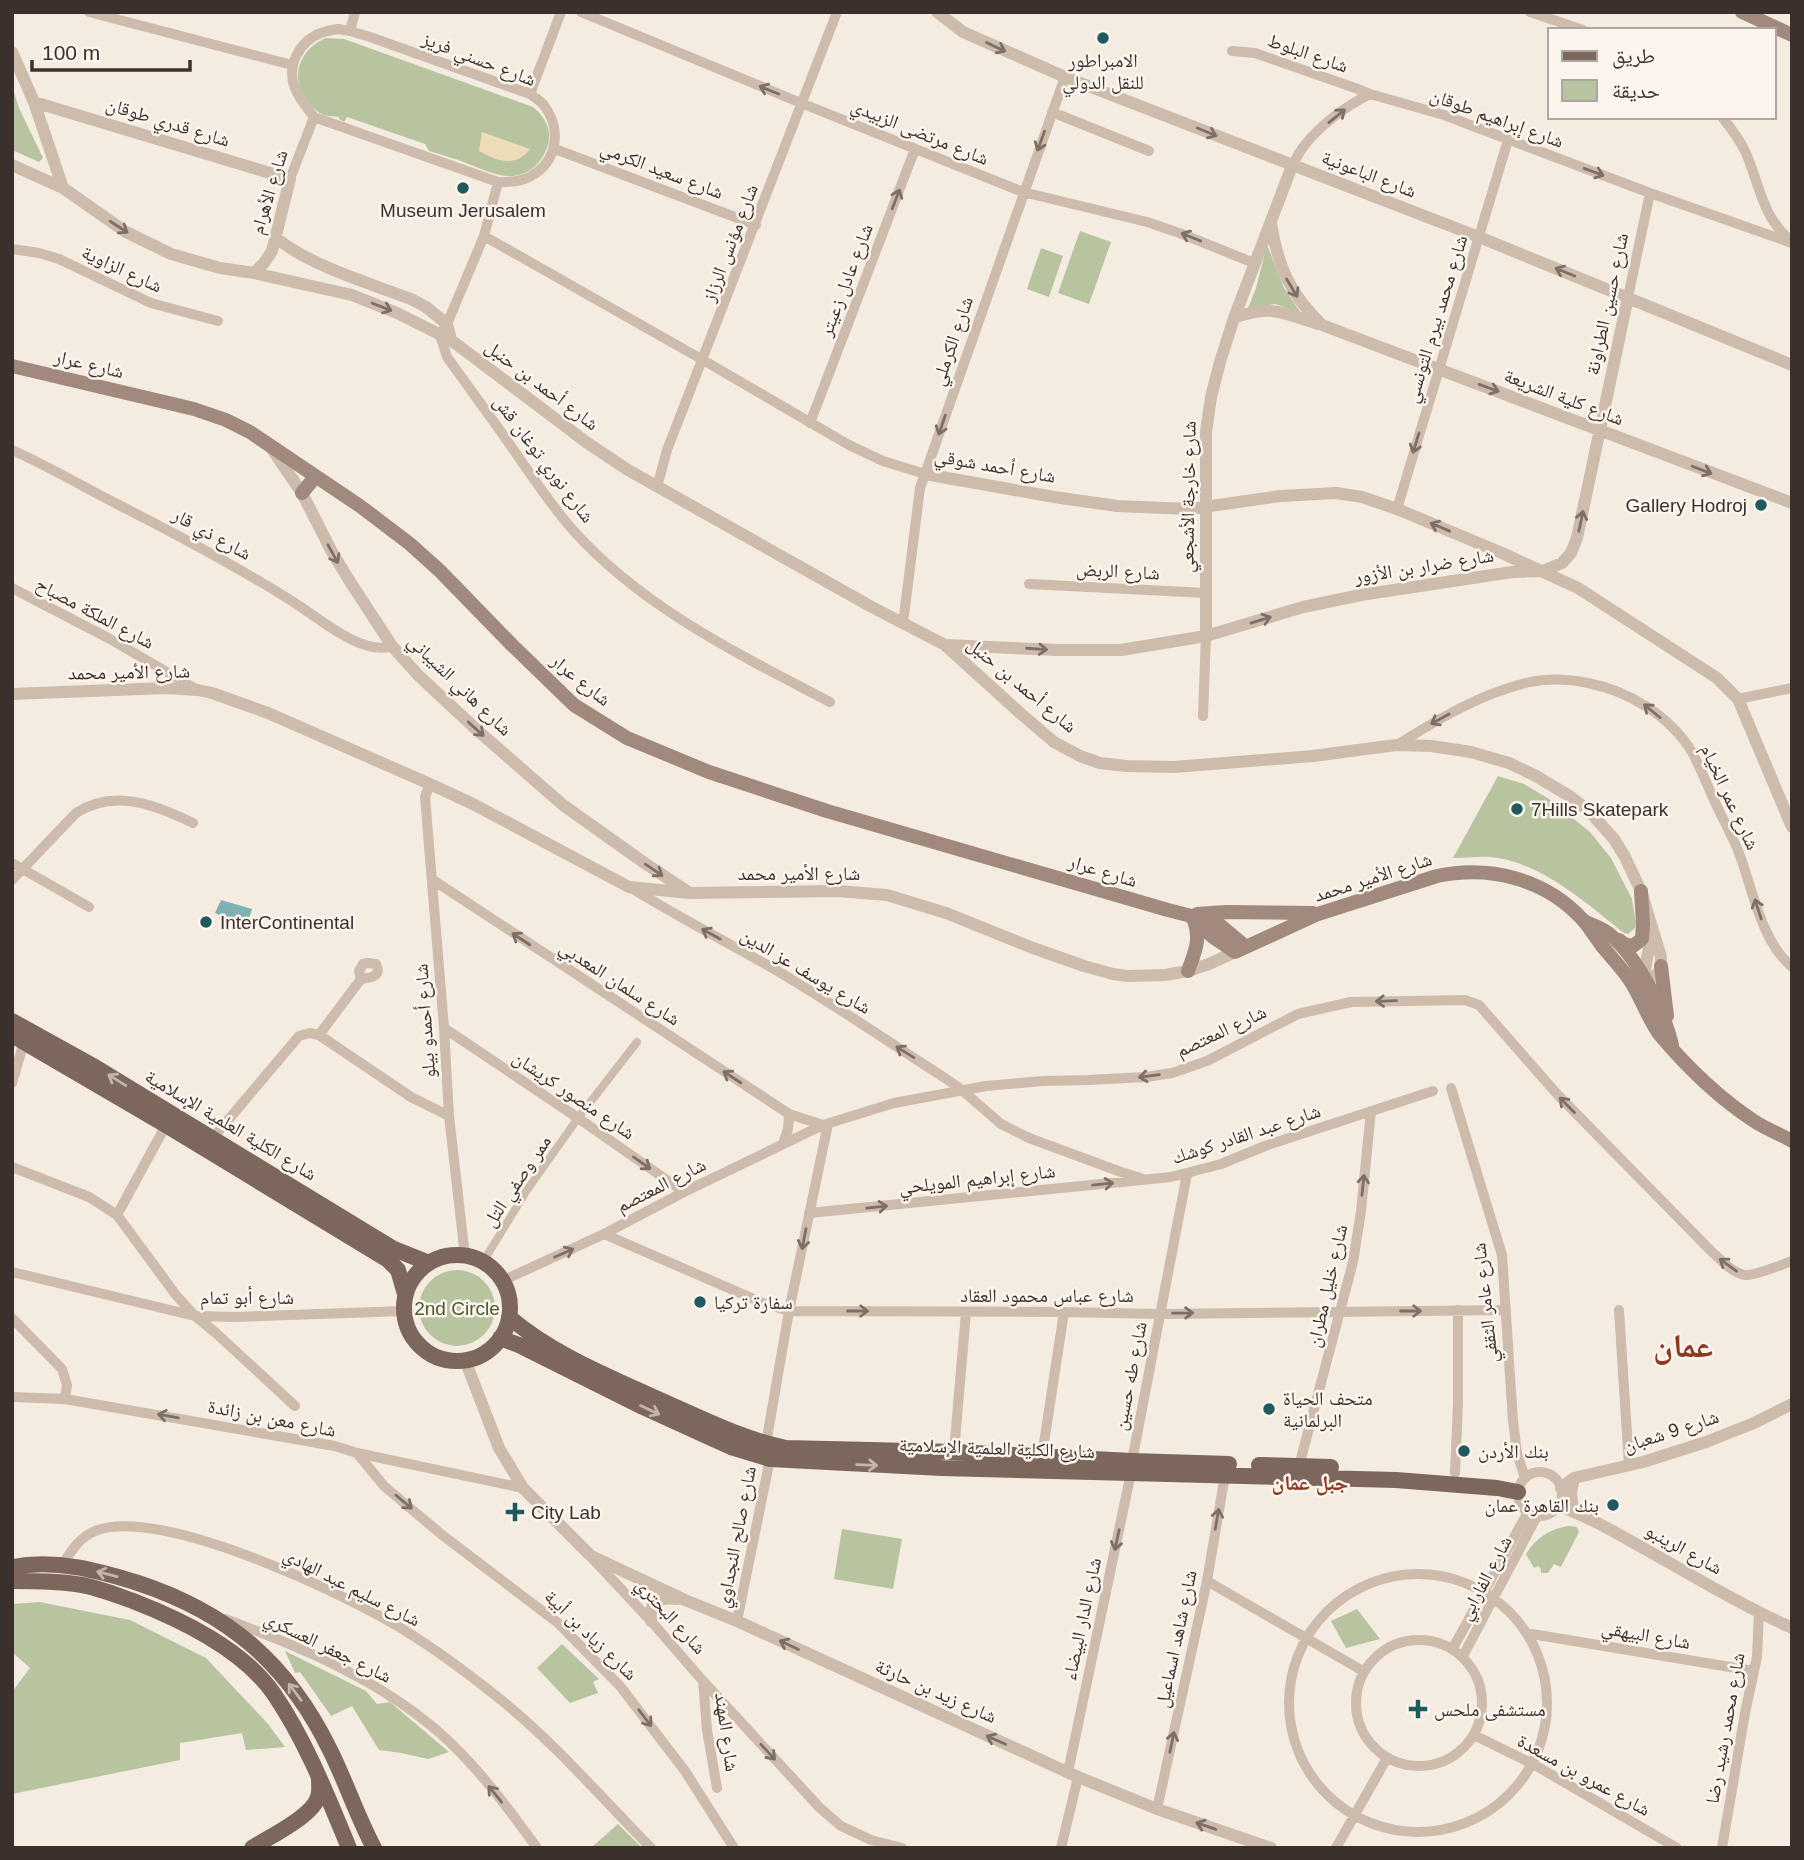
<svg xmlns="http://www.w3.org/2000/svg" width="1804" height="1860" font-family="Arial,'Noto Naskh Arabic',sans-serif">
  <rect width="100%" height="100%" fill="#f4ebe1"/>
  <path fill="#b8c4a0" d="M326 38 344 39 533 107C545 117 552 129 548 145 545 154 540 162 533 168 511 185 488 171 466 163 454 158 441 155 429 151L425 144 347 117 344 122 339 119V117C333 116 328 117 322 114 315 111 311 105 306 99 289 76 301 48 326 38Z
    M12 86 19 108 43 158 39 162 12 150Z
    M1080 231 1111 242 1089 304 1058 293Z
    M1267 245 1284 288 1301 313 1275 304 1248 308 1256 288Z
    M1041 248 1063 256 1049 297 1027 289Z
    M1498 776 1524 784 1549 799 1590 832 1611 858 1632 899 1636 923 1635 928 1628 934 1624 933C1587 904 1540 861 1490 857 1478 856 1465 858 1453 858Z
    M419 1308a38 38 0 1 1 76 0a38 38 0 1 1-76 0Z
    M1568 1526 1577 1527 1579 1532 1561 1567 1554 1564 1548 1573H1541V1569L1538 1566 1534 1568 1526 1554C1536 1538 1549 1529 1568 1526Z
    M842 1529 902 1539 893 1589 834 1579Z
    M40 1602 130 1620 206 1658 268 1724 285 1747 246 1750 242 1733 180 1743V1760L12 1794V1692L30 1668 12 1652V1604Z
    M1357 1609 1380 1639 1346 1648 1331 1621Z
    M562 1644 599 1679 593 1682 598 1693 570 1703 537 1668Z
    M285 1651 366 1691 377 1704 390 1702 449 1752 428 1759 401 1753 379 1750 352 1706 331 1716 300 1672 295 1673Z
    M618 1824 642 1848H591Z"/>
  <path fill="#efdcb8" d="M482 132 530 149C516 168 496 161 479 151Z"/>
  <path fill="#7fb0b2" d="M221 900 252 909 246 927 215 913Z"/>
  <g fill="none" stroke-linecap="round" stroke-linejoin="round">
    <path stroke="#cdbbac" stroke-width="8" d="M483 1262 527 1190 578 1118 637 1042"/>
    <path stroke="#cdbbac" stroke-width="10" d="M89 12 292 65
      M581 12 801 103 1023 192 1147 222 1182 234 1254 263
      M1530 12 1583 30
      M338 29 350 31 370 37 530 94C534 97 539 100 543 104 562 128 558 161 531 176 521 182 509 182 498 182L314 117C307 108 299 99 295 88 286 67 299 41 321 33 326 31 332 30 338 29Z
      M350 31 355 12
      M1232 51 1255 53 1355 88 1370 94
      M530 94 561 12
      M1052 112 1149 151
      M1722 117C1731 128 1740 140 1746 153 1760 186 1762 216 1790 240
      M555 149 756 225
      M1292 166C1296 159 1299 152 1304 146 1320 125 1346 106 1370 94L1444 115 1650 193 1792 243
      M290 179 314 117
      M498 182 484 236 447 324 440 335 447 357C470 389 493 420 515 452 533 478 551 505 572 529 641 607 740 655 830 702
      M484 236 703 360 849 445 883 461 925 474
      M12 249 39 253 59 259 151 303 218 321
      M1628 297 1650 193
      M810 423 915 149
      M12 450C48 466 82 486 117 504 178 535 239 567 298 605 321 620 363 656 392 646
      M657 487 667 450 837 12
      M1397 509 1508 140
      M1029 584 1206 593
      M12 588 110 639 196 689
      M903 624 920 488 1065 77
      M1738 699 1792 688
      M1203 716 1206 636
      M1397 745C1438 719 1482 693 1530 682 1550 678 1569 679 1588 683 1629 691 1670 716 1692 752 1700 767 1707 784 1714 800 1722 818 1732 835 1739 853 1753 890 1761 941 1792 967
      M430 784 425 797 444 1028 449 1116 465 1256
      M12 863 89 907
      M12 880 76 813C114 788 156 805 193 823
      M433 880 789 1114 823 1125
      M631 888C674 914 718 938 762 962 825 998 884 1039 945 1078L962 1090 1001 1124 1029 1138 1121 1172 1141 1178
      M444 1028 578 1118 684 1192
      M319 1035 361 979C371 978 382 976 376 964L368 963 363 964 359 971 361 979
      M12 1083 24 1042
      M1451 1088 1502 1255 1513 1421 1517 1453 1525 1478
      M212 1139 299 1036 310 1033 319 1035 411 1097 449 1116
      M783 1144 788 1129 789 1114
      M12 1167 89 1197 117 1215 176 1295 195 1316 216 1333 295 1406
      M809 1213 1171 1177 1221 1164 1265 1146 1433 1091
      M117 1215 166 1125
      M604 1234 763 1303 789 1311 1064 1312 1160 1314 1506 1310
      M12 1272 195 1316 235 1317 404 1311
      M502 1281 604 1234 684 1192 823 1125 894 1103 986 1086 1043 1081 1088 1080 1146 1077 1172 1073 1207 1061 1298 1014 1351 1002 1465 1000 1479 1005 1557 1094 1711 1251C1720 1259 1735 1276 1748 1275 1759 1274 1781 1265 1792 1261
      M1619 1310 1629 1465
      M12 1318 62 1369 67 1385 65 1399
      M12 1397 65 1399 335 1446 357 1453 523 1488
      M766 1444 789 1311 828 1124
      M954 1452 966 1312
      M357 1453 384 1486 441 1534 558 1623 620 1686 685 1771 734 1848
      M1042 1456 1064 1312
      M1132 1461 1187 1174
      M1299 1466 1353 1262 1361 1211 1371 1111
      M1518 1494a22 22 0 1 1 44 0a22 22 0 1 1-44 0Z
      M1455 1473 1458 1403V1310
      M593 1559 651 1621 703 1681 820 1808 841 1826 871 1840 902 1848
      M63 1564C72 1550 79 1538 95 1531 159 1505 346 1594 404 1630 435 1649 466 1672 495 1695 552 1740 600 1796 651 1848
      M1289 1703a129 129 0 1 1 258 0a129 129 0 1 1-258 0Z
      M1207 1581 1363 1671
      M225 1619C301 1647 380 1680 441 1734 478 1767 508 1808 537 1848
      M737 1621 770 1459
      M1532 1634 1754 1671
      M1356 1703a63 63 0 1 1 126 0a63 63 0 1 1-126 0Z
      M1453 1648 1528 1512
      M1463 1656 1537 1516
      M703 1681 707 1730 717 1788
      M1474 1735 1533 1764 1677 1848
      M1068 1772 1131 1473
      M1157 1809 1207 1581 1225 1475
      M1061 1848 1078 1777
      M1336 1848 1387 1758
      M1722 1848 1745 1713 1757 1657 1759 1613"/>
    <path stroke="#cdbbac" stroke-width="12" d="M937 12 963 32 1065 77 1479 237 1792 365
      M12 52 34 102 63 188
      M34 102 290 179 272 251 264 263 254 273
      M12 165 63 188 126 232 171 254 220 268 254 273 352 295 397 313 451 340 586 442 628 470 870 606 945 645 1020 713 1054 742 1080 756 1100 763 1126 766 1174 767 1313 756 1396 745 1431 746 1471 752 1509 763 1536 776 1571 797 1589 811 1614 839 1625 857 1641 891 1661 957V966L1659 972 1646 983 1638 982
      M1271 223C1278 267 1290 294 1322 325L1792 503
      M275 237C310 266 369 283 411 299L426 307 447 324 451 340
      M1234 318C1271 304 1283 313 1318 324
      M272 449 302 493 332 552 349 580 392 646 418 675 477 730 563 805 646 864 687 891
      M925 474 1054 497 1117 506 1189 509 1281 496 1336 493 1362 497 1397 509 1502 553 1578 588 1717 678 1738 699 1792 827
      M1206 636V432L1211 397 1220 362 1234 318 1292 166
      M945 645 1058 650H1121L1206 636 1303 607 1361 595 1512 572 1543 571 1562 563 1571 553 1577 538 1628 297
      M12 694 167 688 198 690 212 693 268 713 430 784 473 804 629 887 690 893 837 891 887 895 946 913 1033 948 1084 966 1113 974 1128 976 1165 975 1188 971 1209 964 1235 952
      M1643 981 1652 930
      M465 1360 499 1448 523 1488 591 1556 685 1600 737 1621 1078 1777 1157 1809 1271 1848
      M1561 1488 1574 1478 1643 1462 1706 1442 1754 1423 1792 1404
      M1558 1506C1588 1516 1616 1533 1645 1549 1693 1576 1741 1605 1792 1628
      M1573 1511 1571 1493 1574 1478
      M651 1621C649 1600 658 1597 677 1599"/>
    <path stroke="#a18a7d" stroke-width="14" d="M1742 12 1792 35
      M12 366 194 409 226 420 250 432 360 506 410 544 440 571 512 645 574 705 627 738 709 772 827 811 1168 910 1207 920 1220 925 1246 947
      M302 493 315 477
      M1197 914 1226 912 1313 913
      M1190 916 1213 937 1235 952 1318 914 1437 876C1490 865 1546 879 1583 920 1590 928 1596 938 1602 946 1611 957 1621 967 1629 979 1641 996 1647 1018 1660 1035 1687 1067 1719 1098 1754 1121 1766 1129 1780 1134 1792 1141
      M1584 921C1592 925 1601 928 1608 933 1638 957 1663 1008 1672 1045
      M1619 940 1624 944 1633 946 1642 939 1643 924 1641 891
      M1661 966 1667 1016
      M1188 971C1195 951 1201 941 1194 920"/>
    <path stroke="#7d675c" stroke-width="16" d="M12 1021 95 1067 394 1249 429 1263
      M12 1035 166 1125 388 1260 398 1270 405 1294
      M404 1308a53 53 0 1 1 106 0a53 53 0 1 1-106 0Z
      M509 1317C552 1354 608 1376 660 1400 701 1418 742 1439 786 1448L954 1452 1132 1461 1229 1464
      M500 1338 519 1345 643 1407 711 1438 731 1447 770 1459 942 1468 1396 1480 1497 1488 1518 1492
      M1259 1465 1331 1467
      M12 1567C56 1559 97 1570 138 1583 229 1613 288 1664 330 1750 346 1782 357 1816 374 1848
      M12 1581C36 1581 59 1581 82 1585 99 1588 116 1595 133 1601 182 1620 243 1649 274 1694 306 1741 327 1795 349 1848
      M252 1848C269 1837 313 1816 318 1797 320 1792 319 1786 319 1780"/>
  </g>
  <defs><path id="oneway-shaft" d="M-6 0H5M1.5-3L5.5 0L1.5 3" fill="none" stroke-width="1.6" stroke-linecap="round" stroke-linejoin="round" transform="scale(1.75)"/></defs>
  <g stroke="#7d6f65">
    <use href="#oneway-shaft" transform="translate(996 47) rotate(25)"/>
    <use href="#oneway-shaft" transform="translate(769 90) rotate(-158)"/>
    <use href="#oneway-shaft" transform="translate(1337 116) rotate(-39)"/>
    <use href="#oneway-shaft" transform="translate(1207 132) rotate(22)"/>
    <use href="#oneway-shaft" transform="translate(1041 141) rotate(110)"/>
    <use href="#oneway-shaft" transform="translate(1594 172) rotate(20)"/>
    <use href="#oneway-shaft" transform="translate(896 199) rotate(-69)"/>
    <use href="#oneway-shaft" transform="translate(119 227) rotate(33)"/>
    <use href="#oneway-shaft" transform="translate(1191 237) rotate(-158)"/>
    <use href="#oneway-shaft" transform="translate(1565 272) rotate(-158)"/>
    <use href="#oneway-shaft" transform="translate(1292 288) rotate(59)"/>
    <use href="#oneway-shaft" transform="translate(382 307) rotate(21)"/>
    <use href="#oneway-shaft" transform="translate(1489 388) rotate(20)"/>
    <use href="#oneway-shaft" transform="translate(942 425) rotate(109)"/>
    <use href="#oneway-shaft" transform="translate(1416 443) rotate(107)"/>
    <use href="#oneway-shaft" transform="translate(1702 470) rotate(21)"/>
    <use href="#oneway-shaft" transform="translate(1581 521) rotate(-78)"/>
    <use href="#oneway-shaft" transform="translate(1440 527) rotate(-157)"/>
    <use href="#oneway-shaft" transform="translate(333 554) rotate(61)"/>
    <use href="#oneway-shaft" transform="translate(1261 620) rotate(-17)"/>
    <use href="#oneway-shaft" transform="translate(1037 649) rotate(4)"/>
    <use href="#oneway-shaft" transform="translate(1652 711) rotate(-141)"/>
    <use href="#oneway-shaft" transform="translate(1440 719) rotate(151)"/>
    <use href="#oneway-shaft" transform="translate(476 729) rotate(42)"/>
    <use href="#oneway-shaft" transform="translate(654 870) rotate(34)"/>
    <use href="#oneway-shaft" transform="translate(1758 909) rotate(-108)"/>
    <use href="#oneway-shaft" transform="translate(711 934) rotate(-151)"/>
    <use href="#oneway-shaft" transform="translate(521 939) rotate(-147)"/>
    <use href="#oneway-shaft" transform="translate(1386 1001) rotate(178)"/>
    <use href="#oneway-shaft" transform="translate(905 1052) rotate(-148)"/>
    <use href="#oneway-shaft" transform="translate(1149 1076) rotate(173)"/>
    <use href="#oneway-shaft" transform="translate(732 1077) rotate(-147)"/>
    <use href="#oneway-shaft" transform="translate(1567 1105) rotate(-135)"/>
    <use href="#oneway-shaft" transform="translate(642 1163) rotate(35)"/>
    <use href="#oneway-shaft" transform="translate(1103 1184) rotate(-6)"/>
    <use href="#oneway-shaft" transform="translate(1363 1185) rotate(-84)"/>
    <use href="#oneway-shaft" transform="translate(877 1207) rotate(-6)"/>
    <use href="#oneway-shaft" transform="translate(804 1239) rotate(101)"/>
    <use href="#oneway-shaft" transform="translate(564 1253) rotate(-24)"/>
    <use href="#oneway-shaft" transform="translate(1728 1265) rotate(-144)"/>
    <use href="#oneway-shaft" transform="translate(858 1311)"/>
    <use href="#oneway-shaft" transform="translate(1411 1311)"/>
    <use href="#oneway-shaft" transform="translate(1183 1313) rotate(-1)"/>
    <use href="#oneway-shaft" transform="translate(168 1416) rotate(-170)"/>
    <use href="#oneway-shaft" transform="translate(404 1502) rotate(40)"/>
    <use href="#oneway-shaft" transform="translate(1217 1519) rotate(-80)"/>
    <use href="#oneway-shaft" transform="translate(1117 1540) rotate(102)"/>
    <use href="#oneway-shaft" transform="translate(789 1645) rotate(-155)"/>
    <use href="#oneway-shaft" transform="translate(645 1718) rotate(53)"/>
    <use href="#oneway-shaft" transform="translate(996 1740) rotate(-156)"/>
    <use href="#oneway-shaft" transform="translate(1172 1742) rotate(-78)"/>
    <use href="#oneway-shaft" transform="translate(768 1752) rotate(47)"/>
    <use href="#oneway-shaft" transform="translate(495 1794) rotate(-129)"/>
    <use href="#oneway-shaft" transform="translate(1206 1826) rotate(-161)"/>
  </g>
  <g stroke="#c2b5ac">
    <use href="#oneway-shaft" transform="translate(117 1080) rotate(-148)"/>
    <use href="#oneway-shaft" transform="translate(650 1410) rotate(25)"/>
    <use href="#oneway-shaft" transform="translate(867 1465) rotate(2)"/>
    <use href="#oneway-shaft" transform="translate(107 1574) rotate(-166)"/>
    <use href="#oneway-shaft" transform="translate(295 1692) rotate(-127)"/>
  </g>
  <g fill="#1f5a5e" stroke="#fbf5ee" stroke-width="2.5">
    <circle cx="1103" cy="38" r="7"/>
    <circle cx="463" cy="188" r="7"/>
    <circle cx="1761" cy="505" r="7"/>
    <circle cx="1517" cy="809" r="7"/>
    <circle cx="206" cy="922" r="7"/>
    <circle cx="700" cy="1302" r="7"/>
    <circle cx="1269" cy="1409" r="7"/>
    <circle cx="1464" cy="1451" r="7"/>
    <circle cx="1613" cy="1505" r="7"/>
    <path d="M511.5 1501.5h7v7h7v7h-7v7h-7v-7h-7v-7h7z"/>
    <path d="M1414.5 1698.5h7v7h7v7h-7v7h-7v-7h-7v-7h7z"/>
  </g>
  <g text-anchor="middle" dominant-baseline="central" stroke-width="5" stroke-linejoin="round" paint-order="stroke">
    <g font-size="19" fill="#3b302b" stroke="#fbf5ee">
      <text transform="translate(1308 53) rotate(19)">شارع البلوط</text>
      <text transform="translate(479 59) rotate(21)">شارع حسني فريز</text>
      <text transform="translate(1497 118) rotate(20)">شارع إبراهيم طوقان</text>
      <text transform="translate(168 122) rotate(17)">شارع قدري طوقان</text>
      <text transform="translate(920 132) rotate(22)">شارع مرتضى الزبيدي</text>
      <text transform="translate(662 170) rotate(21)">شارع سعيد الكرمي</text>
      <text transform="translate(1369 174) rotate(21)">شارع الباعونية</text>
      <text transform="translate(269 192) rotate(-73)">شارع الأهرام</text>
      <text transform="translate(730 243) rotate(-69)">شارع مؤنس الرزاز</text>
      <text transform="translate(122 269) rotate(25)">شارع الزاوية</text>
      <text transform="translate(846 280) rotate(-69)">شارع عادل زعيتر</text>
      <text transform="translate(1607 304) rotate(-78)">شارع حسين الطراونة</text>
      <text transform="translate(1436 319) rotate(-73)">شارع محمد بيرم التونسي</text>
      <text transform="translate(952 341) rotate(-71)">شارع الكرملي</text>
      <text transform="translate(89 364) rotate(13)">شارع عرار</text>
      <text transform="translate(542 385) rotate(37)">شارع أحمد بن حنبل</text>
      <text transform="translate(1564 397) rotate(21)">شارع كلية الشريعة</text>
      <text transform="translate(544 459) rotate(53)">شارع نوري توغان قش</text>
      <text transform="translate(995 466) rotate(10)">شارع أحمد شوقي</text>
      <text transform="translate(1188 497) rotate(-89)">شارع خارجة الأشجعي</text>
      <text transform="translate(212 534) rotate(29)">شارع ذي قار</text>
      <text transform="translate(1424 566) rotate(-9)">شارع ضرار بن الأزور</text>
      <text transform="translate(1118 571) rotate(3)">شارع الربض</text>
      <text transform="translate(95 613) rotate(28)">شارع الملكة مصباح</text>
      <text transform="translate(129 672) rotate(-1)">شارع الأمير محمد</text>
      <text transform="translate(581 680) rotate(39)">شارع عرار</text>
      <text transform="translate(460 685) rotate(44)">شارع هاني الشيباني</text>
      <text transform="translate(1022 685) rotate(40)">شارع أحمد بن حنبل</text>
      <text transform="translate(1730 797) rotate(65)">شارع عمر الخيام</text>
      <text transform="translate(1103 871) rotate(17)">شارع عرار</text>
      <text x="799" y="873">شارع الأمير محمد</text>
      <text transform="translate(1373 877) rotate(-18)">شارع الأمير محمد</text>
      <text transform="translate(806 971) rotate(31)">شارع يوسف عز الدين</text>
      <text transform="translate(620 983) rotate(33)">شارع سلمان المعدبي</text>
      <text transform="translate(425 1021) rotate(-94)">شارع أحمدو بيلو</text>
      <text transform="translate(1221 1031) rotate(-25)">شارع المعتصم</text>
      <text transform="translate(574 1095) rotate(34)">شارع منصور كريشان</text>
      <text transform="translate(231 1125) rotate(31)">شارع الكلية العلمية الإسلامية</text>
      <text transform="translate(1246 1134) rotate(-18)">شارع عبد القادر كوشك</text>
      <text transform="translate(977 1179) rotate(-6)">شارع إبراهيم المويلحي</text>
      <text transform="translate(517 1181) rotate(-56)">ممر وصفي التل</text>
      <text transform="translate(661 1185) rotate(-27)">شارع المعتصم</text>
      <text transform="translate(1327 1286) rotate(-77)">شارع خليل مطران</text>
      <text x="1047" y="1295">شارع عباس محمود العقاد</text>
      <text x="247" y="1297">شارع أبو تمام</text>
      <text transform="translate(1485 1303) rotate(-96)">شارع عامر الثقفي</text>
      <text transform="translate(1130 1376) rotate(-79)">شارع طه حسين</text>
      <text transform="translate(272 1418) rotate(11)">شارع معن بن زائدة</text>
      <text transform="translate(1671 1431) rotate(-18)">شارع 9 شعبان</text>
      <text transform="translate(997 1448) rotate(2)">شارع الكلية العلمية الإسلامية</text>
      <text transform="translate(736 1537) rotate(-79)">شارع صالح النجداوي</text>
      <text transform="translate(1684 1549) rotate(29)">شارع الرينبو</text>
      <text transform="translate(1485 1578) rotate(-62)">شارع الفارابي</text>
      <text transform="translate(352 1587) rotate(27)">شارع سليم عبد الهادي</text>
      <text transform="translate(671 1616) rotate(48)">شارع البحتري</text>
      <text transform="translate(1082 1619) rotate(-78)">شارع الدار البيضاء</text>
      <text transform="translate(591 1635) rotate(44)">شارع زياد بن أبية</text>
      <text transform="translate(1646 1635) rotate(10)">شارع البيهقي</text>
      <text transform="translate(1176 1639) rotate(-78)">شارع شاهد اسماعيل</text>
      <text transform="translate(328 1647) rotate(26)">شارع جعفر العسكري</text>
      <text transform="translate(936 1691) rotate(24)">شارع زيد بن حارثة</text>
      <text transform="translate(1725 1728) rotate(-80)">شارع محمد رشيد رضا</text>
      <text transform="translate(727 1732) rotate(82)">شارع المهند</text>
      <text transform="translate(1584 1775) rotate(29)">شارع عمرو بن مسعدة</text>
    </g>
    <g font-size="19" fill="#3b302b" stroke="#fbf5ee" text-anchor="start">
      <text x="1103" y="60" text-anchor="middle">الامبراطور<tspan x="1103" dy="22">للنقل الدولي</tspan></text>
      <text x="463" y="210" text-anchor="middle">Museum Jerusalem</text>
      <text x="1747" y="505" text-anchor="end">Gallery Hodroj</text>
      <text x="1531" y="809">7Hills Skatepark</text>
      <text x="220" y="922">InterContinental</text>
      <text x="714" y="1302">سفارة تركيا</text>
      <text x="1283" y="1398">متحف الحياة<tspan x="1283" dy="22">البرلمانية</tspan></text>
      <text x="1478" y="1451">بنك الأردن</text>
      <text x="1599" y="1505" text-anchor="end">بنك القاهرة عمان</text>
      <text x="531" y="1512">City Lab</text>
      <text x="1434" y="1709">مستشفى ملحس</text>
    </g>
    <g font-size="19" fill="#4a5a2e" stroke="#fbf5ee">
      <text x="457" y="1308">2nd Circle</text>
    </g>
    <g font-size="21" font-weight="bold" fill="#8c3b22" stroke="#fbf5ee">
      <text x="1310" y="1482">جبل عمان</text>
    </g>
    <g font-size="33" font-weight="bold" fill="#8c3b22" stroke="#fbf5ee">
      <text x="1683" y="1345">عمان</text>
    </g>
  </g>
  <rect width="1804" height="1860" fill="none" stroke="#3b302b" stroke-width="28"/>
  <rect x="1548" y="28" width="228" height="91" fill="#fbf5ee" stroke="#aea6a0" stroke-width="2"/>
  <rect x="1562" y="51" width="35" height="10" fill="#7d675c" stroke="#aea6a0" stroke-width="2"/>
  <text x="1612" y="63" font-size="21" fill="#3b302b">طريق</text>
  <rect x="1562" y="80" width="35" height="21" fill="#b8c4a0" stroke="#aea6a0" stroke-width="2"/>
  <text x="1612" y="98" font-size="21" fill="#3b302b">حديقة</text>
  <path d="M32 60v10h158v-10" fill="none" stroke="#3b302b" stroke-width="3.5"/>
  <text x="42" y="60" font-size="21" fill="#3b302b" stroke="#fbf5ee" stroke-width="5" paint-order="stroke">100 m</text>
</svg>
